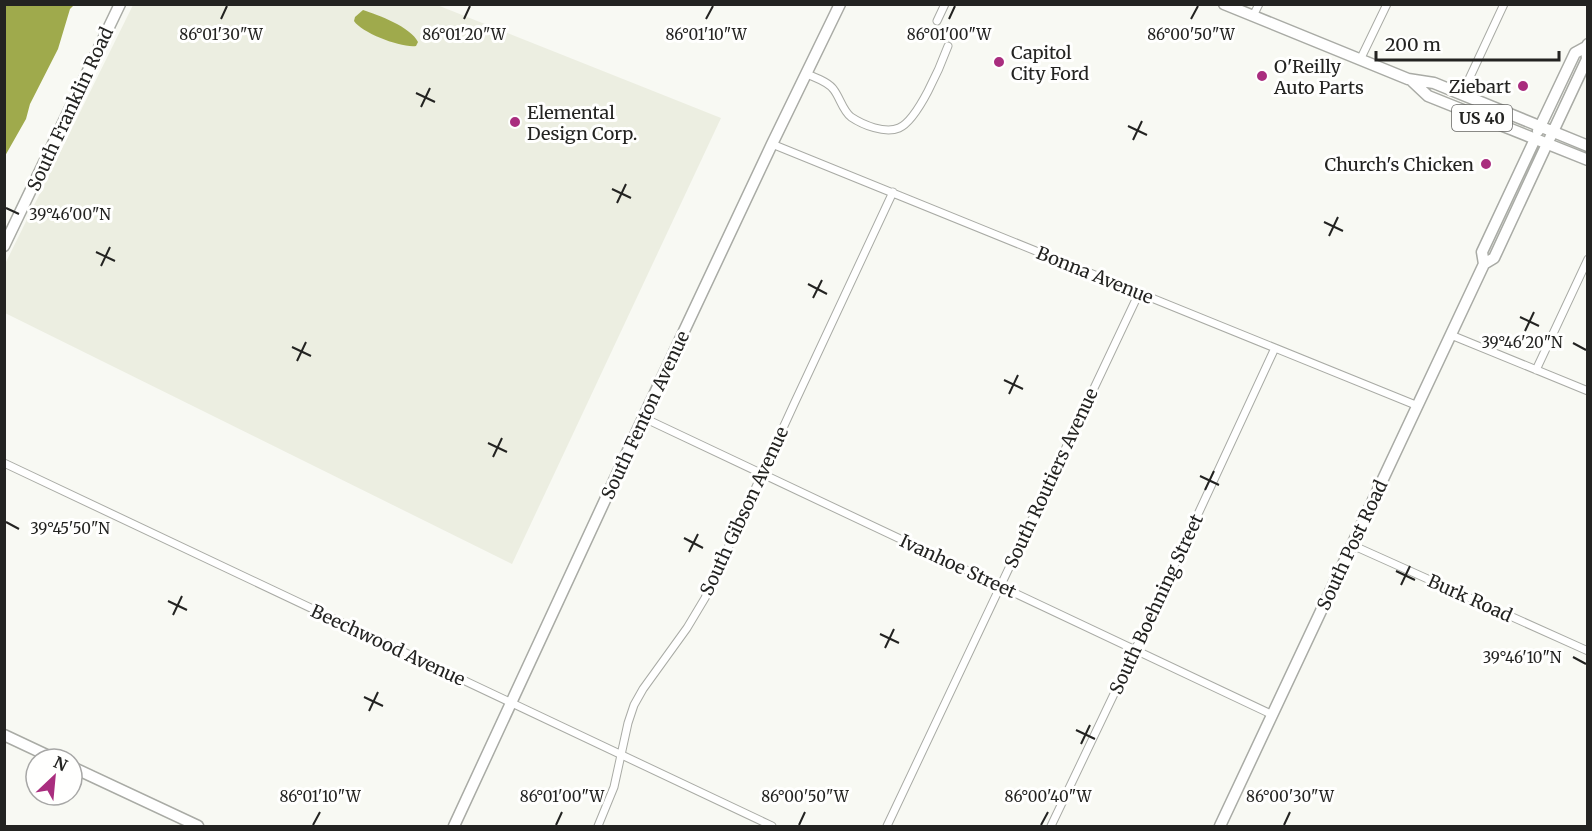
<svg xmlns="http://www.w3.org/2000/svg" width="1592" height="831" font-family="Merriweather,serif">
  <rect width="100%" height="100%" fill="#f8f9f3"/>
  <path fill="#eceee1" d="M133 5H437L721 118 512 564 5 313 4 266Z"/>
  <path fill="#9faa4c" d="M5 4 74 5 70 9 58 49 30 104 26 119 5 156Z
    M363 10C378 15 411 27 418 42L416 46C401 48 362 33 354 21L355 17Z"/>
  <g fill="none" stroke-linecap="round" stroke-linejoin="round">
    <g stroke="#a9aba5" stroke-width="9">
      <path id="street" d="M1253 16 1259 4
        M937 21 945 4
        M1360 60 1387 4
        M807 74C816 78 829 82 834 90 840 98 843 111 851 117 863 125 885 134 899 128 918 120 941 65 948 46
        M1462 94 1504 4
        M772 144 1418 406
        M1451 335 1588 391
        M1536 370 1588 259
        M644 418 1273 715
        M4 463 772 826
        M1352 545 1588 651
        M598 826 614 787 628 723 634 705 643 689 687 628 705 598 794 404 893 192
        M887 826 1139 293
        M1051 826 1135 650 1275 348"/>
    </g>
    <g stroke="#a9aba5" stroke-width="13">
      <path id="secondary" d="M4 246 120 4
        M1484 264 1482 252 1535 139
        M4 735 55 759
        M72 767 198 826
        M454 826 637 431 772 144 840 4
        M1220 826 1484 264 1494 258 1547 144"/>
    </g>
    <g stroke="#a9aba5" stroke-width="13">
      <path id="primary" d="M1224 4 1408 79 1434 83 1588 146
        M1411 80 1428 96 1588 160
        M1538 131 1575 53 1586 47
        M1550 138 1587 59 1586 47 1588 44"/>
    </g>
    <use href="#street" stroke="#fff" stroke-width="7"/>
    <use href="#secondary" stroke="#fff" stroke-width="10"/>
    <use href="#primary" stroke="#fff" stroke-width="10"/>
  </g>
  <path fill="none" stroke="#232321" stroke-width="2" d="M221 19 227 6M464 19 470 6M706 19 713 6M949 19 955 6M1191 19 1198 6M416 93 435 102M421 107 430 88M1128 126 1147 135M1133 140 1142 121M612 189 631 198M617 203 626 184M6 208 19 214M1324 222 1343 231M1329 236 1338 217M96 252 115 261M101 266 110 247M808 284 827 294M813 298 822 280M1520 317 1539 326M1525 331 1534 312M1573 343 1586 350M292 347 311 356M297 361 306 342M1004 380 1023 389M1009 394 1018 375M488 443 507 452M493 457 502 438M1200 476 1219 485M1205 490 1214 471M6 522 19 529M684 538 703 548M689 552 698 534M1396 571 1415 580M1401 585 1410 566M168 601 187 610M173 615 182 596M880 634 899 643M885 648 894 629M1573 657 1586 664M364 697 383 706M369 711 378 692M1076 730 1095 739M1081 744 1090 725M313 825 320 812M556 825 562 812M799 825 805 812M1041 825 1048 812M1284 825 1290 812"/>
  <g fill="#a92d7e" stroke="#fffffe" stroke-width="2">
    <circle cx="999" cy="62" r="6"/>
    <circle cx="1262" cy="76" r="6"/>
    <circle cx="1523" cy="86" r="6"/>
    <circle cx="515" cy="122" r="6"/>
    <circle cx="1486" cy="164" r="6"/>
  </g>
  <g text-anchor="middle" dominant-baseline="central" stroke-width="6" stroke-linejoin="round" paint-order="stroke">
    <rect fill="#fffffe" stroke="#656563" stroke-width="1.5" x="1452" y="105" width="60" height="26" rx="4.5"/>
    <g font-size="16" font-weight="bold" fill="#232321">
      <text x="1482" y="118">US 40</text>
    </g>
    <g font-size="18" fill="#232321" stroke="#fffffe" text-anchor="start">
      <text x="1011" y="52">Capitol<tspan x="1011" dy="21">City Ford</tspan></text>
      <text x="1274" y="66">O'Reilly<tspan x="1274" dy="21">Auto Parts</tspan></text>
      <text x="1511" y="86" text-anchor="end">Ziebart</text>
      <text x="527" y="112">Elemental<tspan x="527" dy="21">Design Corp.</tspan></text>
      <text x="1474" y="164" text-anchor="end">Church's Chicken</text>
    </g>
    <g font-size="18" fill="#232321" stroke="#fffffe">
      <text transform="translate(70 109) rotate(-65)">South Franklin Road</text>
      <text transform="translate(1095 275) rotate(22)">Bonna Avenue</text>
      <text transform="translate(645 415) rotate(-65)">South Fenton Avenue</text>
      <text transform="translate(1051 478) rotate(-65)">South Routiers Avenue</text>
      <text transform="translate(744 511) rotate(-65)">South Gibson Avenue</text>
      <text transform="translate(1352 545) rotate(-65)">South Post Road</text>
      <text transform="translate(958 566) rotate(25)">Ivanhoe Street</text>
      <text transform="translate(1470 598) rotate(24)">Burk Road</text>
      <text transform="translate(1156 604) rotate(-65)">South Boehning Street</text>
      <text transform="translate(388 645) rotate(25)">Beechwood Avenue</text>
    </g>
  </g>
  <g font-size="15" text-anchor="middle" fill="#232321" stroke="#fffffe" stroke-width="6" stroke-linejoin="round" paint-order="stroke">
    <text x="221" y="40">86°01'30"W</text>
    <text x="464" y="40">86°01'20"W</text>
    <text x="706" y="40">86°01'10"W</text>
    <text x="949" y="40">86°01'00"W</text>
    <text x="1191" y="40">86°00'50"W</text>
    <text x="70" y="220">39°46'00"N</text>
    <text x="1522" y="348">39°46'20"N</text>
    <text x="70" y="534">39°45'50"N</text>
    <text x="1522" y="663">39°46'10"N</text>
    <text x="320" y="802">86°01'10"W</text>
    <text x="562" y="802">86°01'00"W</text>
    <text x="805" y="802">86°00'50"W</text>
    <text x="1048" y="802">86°00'40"W</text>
    <text x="1290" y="802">86°00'30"W</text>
  </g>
  <rect width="1592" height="831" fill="none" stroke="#232321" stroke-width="12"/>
  <g transform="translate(54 777) rotate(26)"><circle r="28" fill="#fffffe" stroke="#a7a7a6" stroke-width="1.5"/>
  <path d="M0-4.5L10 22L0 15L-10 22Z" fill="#a92d7e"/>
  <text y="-9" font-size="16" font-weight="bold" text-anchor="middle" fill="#232321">N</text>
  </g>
  <path d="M1376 51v9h183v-9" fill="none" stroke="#232321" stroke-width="3"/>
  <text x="1385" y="51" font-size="18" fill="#232321" stroke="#fffffe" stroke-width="4.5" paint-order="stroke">200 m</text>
</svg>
